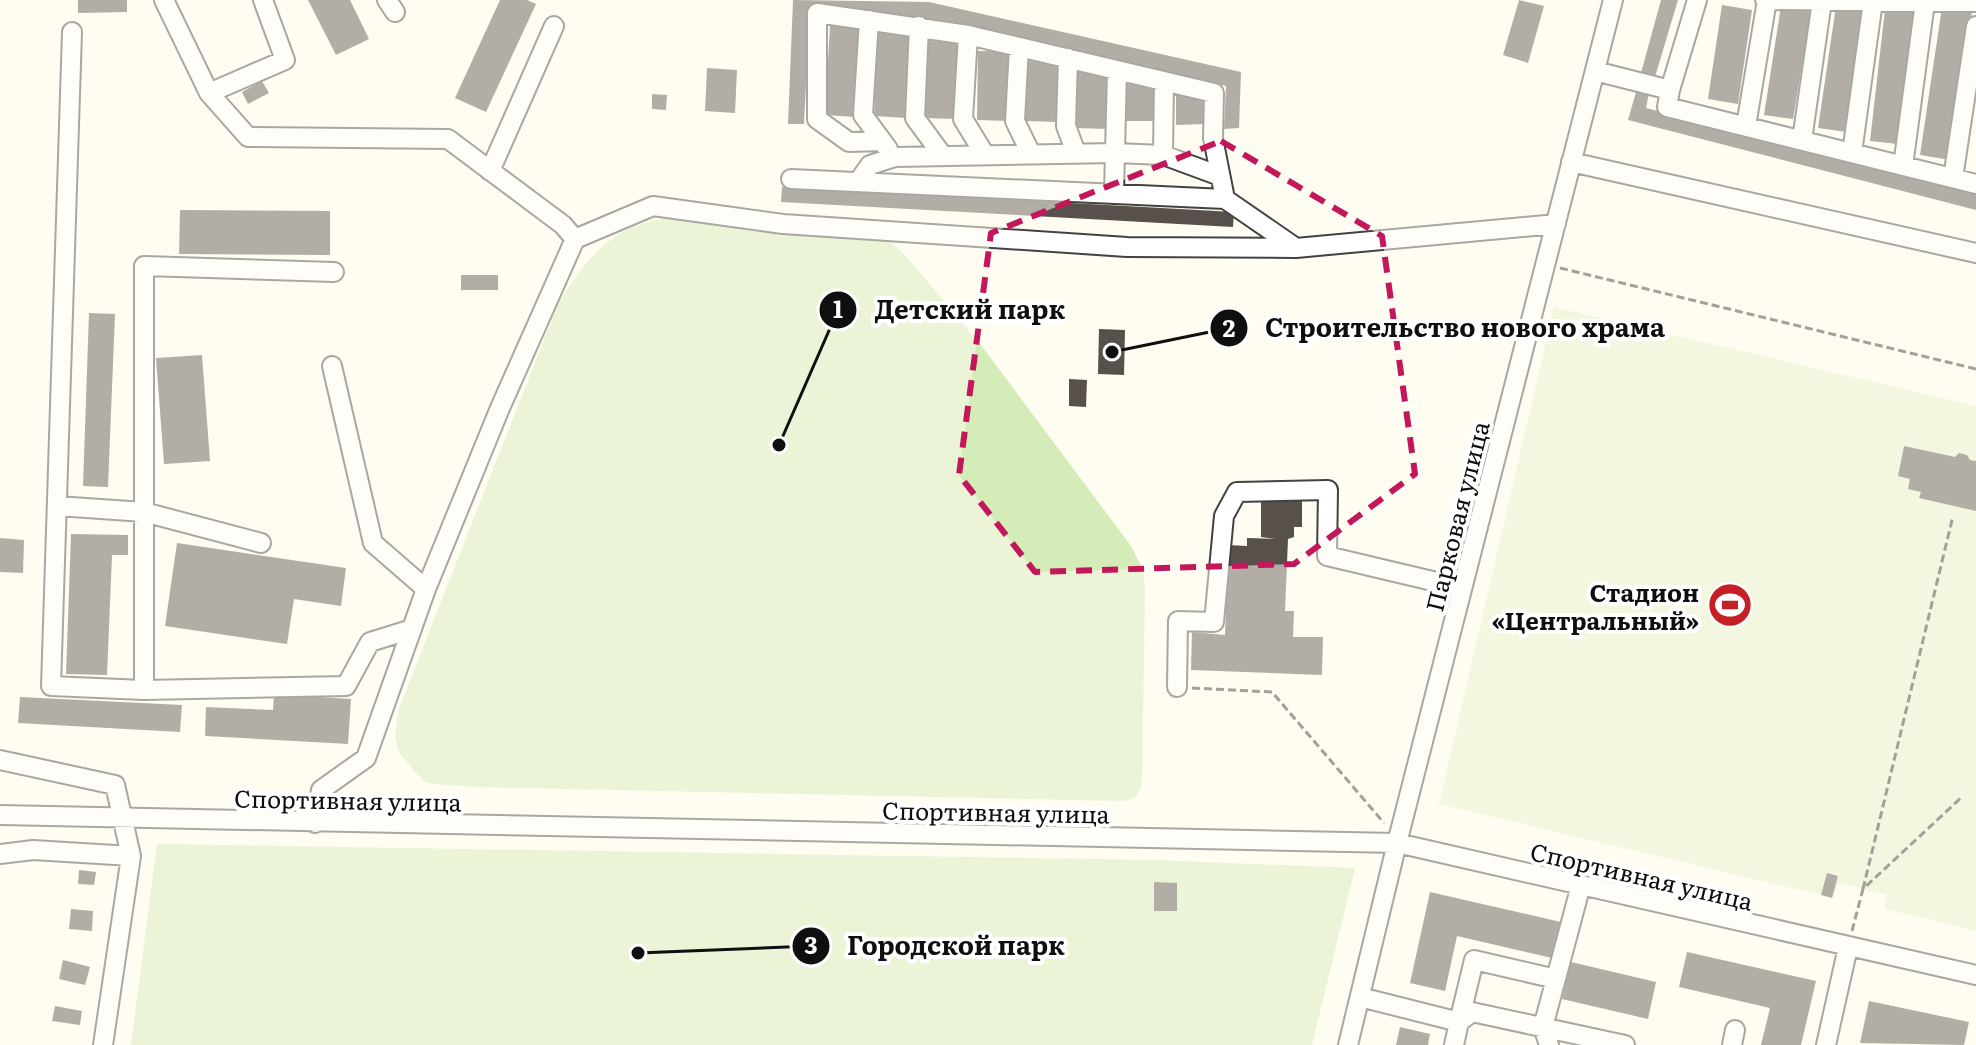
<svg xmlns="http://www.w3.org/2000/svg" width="1976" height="1045" font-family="Literata,serif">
  <rect width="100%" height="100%" fill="#fffcf1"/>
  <path fill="#d3ecb8" d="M668 218 890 242 905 255 981 345 1131 546 1143 570 1145 588 1142 780C1141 792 1136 800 1124 801L478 787 434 784 424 781 416 773 399 752 395 738 398 711 558 304C586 259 612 225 668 218Z
    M157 844 1158 860 1355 868 1312 1045H131Z"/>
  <path fill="#e4f2cb" d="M1554 307 1976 406V931L1885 909 1887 895 1838 883 1834 898 1439 804Z"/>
  <path fill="#58504b" d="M78 0H127V12L78 13Z
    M308 0H350L369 39 336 55Z
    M500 0H527L536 4 486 112 455 98Z
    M793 0 929 2 1241 72 1239 128 1224 129 1226 86 923 18 810 4 804 124H788Z
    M1519 0 1544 6 1528 63 1503 55Z
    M1661 0H1678L1655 77 1641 73Z
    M1722 5 1752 10 1738 104 1708 99Z
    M1781 6 1811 11 1793 119 1764 115Z
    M1836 6 1865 10 1847 132 1818 128Z
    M1942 7 1972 12 1950 160 1920 155Z
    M1885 9 1914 12 1898 144 1870 141Z
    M830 25 860 27 855 117 825 115Z
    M878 33 910 34 906 118 874 116Z
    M928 41 958 42 955 119 924 118Z
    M978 51H1011L1009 121 977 120Z
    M1027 61 1058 62 1057 122 1026 121Z
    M707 68 737 70 735 113 705 111Z
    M1077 71 1109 72 1108 129 1075 128Z
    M262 81 269 93 248 104 242 92Z
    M1124 84 1156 85V121H1124Z
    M1638 85 1650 88 1646 108 1976 191V210L1628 120Z
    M652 94 667 95 666 110 652 109Z
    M1205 95V124L1176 125V96Z
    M782 187 1234 212 1233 227 781 202Z
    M180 210 330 211V255L179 254Z
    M461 275H498V290H461Z
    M89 313 115 314 108 487 83 486Z
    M1099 329 1125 330 1124 375 1098 374Z
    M202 355 210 461 164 464 156 358Z
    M1069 379 1087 380 1086 407 1069 406Z
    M1904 446 1955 457 1959 453 1967 455 1970 460 1976 461V511L1919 498 1921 492 1908 489 1910 479 1898 476Z
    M1261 501H1302V527H1294V537L1288 539 1285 611H1294L1293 637H1323L1322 675 1191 670 1192 632 1225 635 1228 545 1247 546V538L1276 539 1261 537Z
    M71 534 128 535V555H112L107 675 66 674Z
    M0 538 24 540 23 573 0 572Z
    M177 543 346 568 341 606 294 599 287 644 165 626Z
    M274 694 351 699 348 744 205 736 206 707 273 710Z
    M20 697 182 705 180 732 18 723Z
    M79 870 96 872 94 885 78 884Z
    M1827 873 1838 876 1832 898 1821 895Z
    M1154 882 1177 883V911H1154Z
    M1430 892 1561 922 1552 958 1457 936 1445 991 1410 983Z
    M71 909 93 911 92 931 69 929Z
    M1687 952 1816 981 1801 1045H1761L1770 1008 1679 987Z
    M63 960 90 967 85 985 59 979Z
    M1571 962 1656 982 1648 1019 1562 999Z
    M1869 1001 1969 1022 1964 1045 1860 1043Z
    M55 1006 82 1011 80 1025 52 1021Z
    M1400 1027 1430 1034 1428 1045H1396Z"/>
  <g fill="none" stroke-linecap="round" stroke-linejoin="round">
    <g stroke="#424242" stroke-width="22">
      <path id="minor" d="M164 0 209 93 248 137 448 139 563 225 575 239
        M387 0 395 12
        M1765 0 1976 2
        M869 20 863 115 888 149
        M919 26 915 118 943 156
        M72 32 51 686 144 690 346 686 370 642 412 629
        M968 35 963 119 985 155
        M1019 47 1015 121 1031 154
        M1068 58 1066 126 1076 153
        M1595 71 1670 90 1667 107 1976 184
        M1670 90 1697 0
        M209 93 285 60 263 0
        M1746 126 1767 0
        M1802 140 1822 1
        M882 141 849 142 817 119V13L968 35 1214 93 1213 138 1225 199
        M1852 153 1873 1
        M1163 155 1164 81
        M1571 162 1976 253
        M1903 166 1925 2
        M490 171 554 26
        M1953 178 1976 26
        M791 179 1225 199 1296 248
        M858 182 870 165 895 157 1115 153 1163 155 1220 176
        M1114 194 1117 70
        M332 366 373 543 426 589
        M57 506 144 512 261 543
        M1177 687 1178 621 1214 622 1224 516 1237 492 1328 490 1327 556 1462 588
        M144 690V266L334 272
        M0 760 115 785 131 856 103 1045
        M0 815 1397 843 1976 975
        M315 823 321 790 366 758 426 589 500 408 575 239 653 206 783 224 1127 247 1296 248 1556 224
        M0 854 33 850 131 856
        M1556 979 1474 960 1459 1022 1472 1012 1625 1045
        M1360 997 1459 1022 1454 1045
        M1348 1045 1397 843 1613 0
        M1549 1045 1543 1027 1581 885
        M1732 1045 1735 1030
        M1826 1045 1848 947"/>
    </g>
    <path stroke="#313131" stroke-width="3" stroke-dasharray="8 4" stroke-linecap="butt" d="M1560 268 1976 369
      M1192 688 1272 692 1384 823
      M1863 889 1953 516
      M1852 931 1863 889 1963 796"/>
    <use href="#minor" stroke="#fff" stroke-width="18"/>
  </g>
  <path d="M0 0H1976V1045H0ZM1221 141 1382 236 1415 474 1294 564 1035 572 959 475 991 233Z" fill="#fffcf1" fill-opacity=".55" fill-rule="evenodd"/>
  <path fill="none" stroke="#c2185b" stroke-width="6" stroke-dasharray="16 10" stroke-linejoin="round" d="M1221 141 1382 236 1415 474 1294 564 1035 572 959 475 991 233Z"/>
  <defs>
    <g id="stadium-disc" transform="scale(2.3)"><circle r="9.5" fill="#c62027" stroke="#fff"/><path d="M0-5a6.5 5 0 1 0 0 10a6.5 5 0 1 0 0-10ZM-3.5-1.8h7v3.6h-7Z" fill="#fff"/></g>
  </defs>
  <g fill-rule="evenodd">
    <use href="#stadium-disc" x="1730" y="605"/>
  </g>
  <g text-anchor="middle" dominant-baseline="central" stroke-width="8" stroke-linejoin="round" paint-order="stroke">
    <g font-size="24" fill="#0f0f0f" stroke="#fff">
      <text transform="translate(1456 516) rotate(-76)">Парковая улица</text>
      <text transform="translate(348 799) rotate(1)">Спортивная улица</text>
      <text transform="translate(996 811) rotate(1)">Спортивная улица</text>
      <text transform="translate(1642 875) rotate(13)">Спортивная улица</text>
    </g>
    <g font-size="24" font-weight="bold" fill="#0f0f0f" stroke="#fff" text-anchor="end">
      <text x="1699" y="591">Стадион<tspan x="1699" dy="28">«Центральный»</tspan></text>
    </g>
  </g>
  <path fill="none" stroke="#0f0f0f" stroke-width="3" d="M779 445L838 310M1112 352L1229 328M638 953L811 946"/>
  <g fill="#0f0f0f" stroke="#fff" stroke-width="3">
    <circle cx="779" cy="445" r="8"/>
    <circle cx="1112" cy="352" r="8"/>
    <circle cx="638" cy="953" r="8"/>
    <circle cx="838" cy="310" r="20"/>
    <circle cx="1229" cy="328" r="20"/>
    <circle cx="811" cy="946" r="20"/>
  </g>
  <g font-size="24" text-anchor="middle" font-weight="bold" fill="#fff">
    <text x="838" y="318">1</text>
    <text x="1229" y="337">2</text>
    <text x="811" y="954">3</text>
  </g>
  <g font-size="26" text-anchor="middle" font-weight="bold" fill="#0f0f0f" stroke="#fff" stroke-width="8" stroke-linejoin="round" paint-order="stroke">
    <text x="970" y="319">Детский парк</text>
    <text x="1465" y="337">Строительство нового храма</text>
    <text x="956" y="955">Городской парк</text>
  </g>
</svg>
